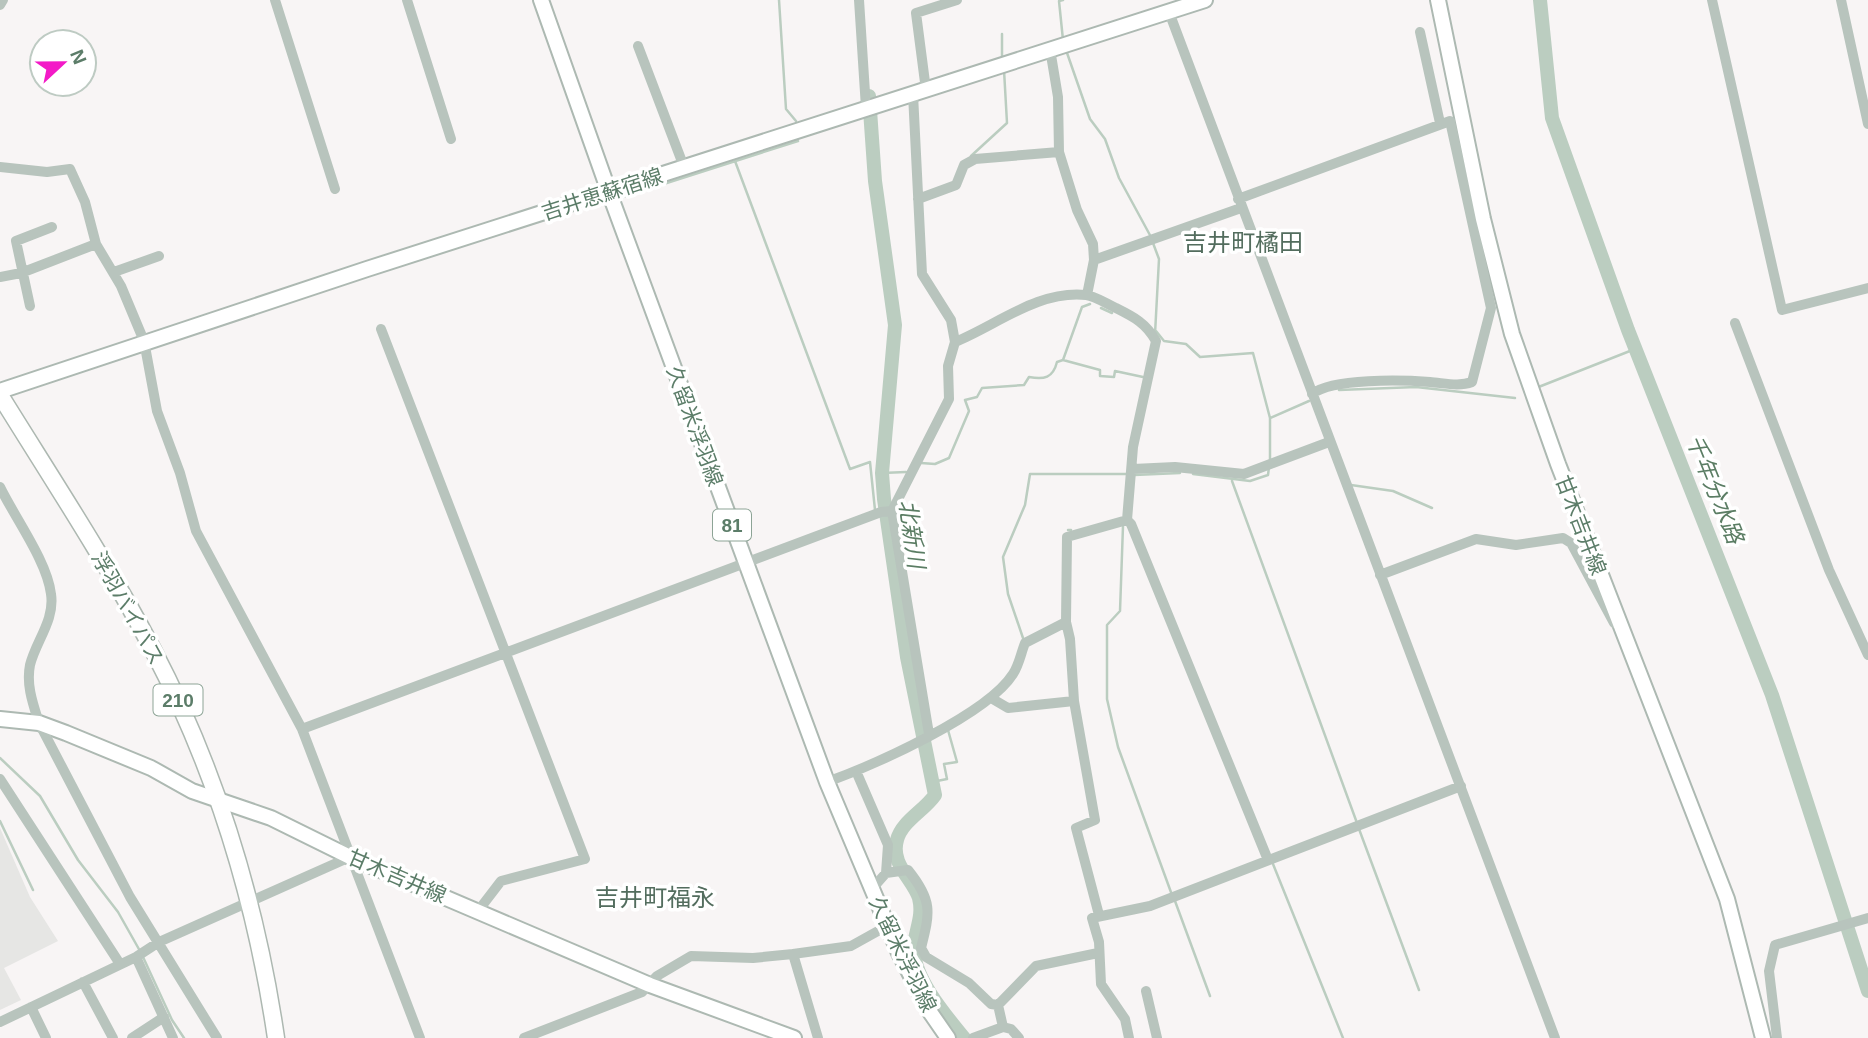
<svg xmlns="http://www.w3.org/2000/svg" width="1868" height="1038" font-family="Arial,'Noto Sans JP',sans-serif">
  <rect width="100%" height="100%" fill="#f8f5f5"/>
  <path fill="#e6e6e4" d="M0 828 30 897 58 941 4 968 21 1000 0 1010Z"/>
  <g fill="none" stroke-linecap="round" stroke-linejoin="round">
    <path stroke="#bbcdc0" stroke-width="2.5" d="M779 0 786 109 796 121
      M1002 34V59
      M1063 40 1059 1 1063 0
      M1066 50 1090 119 1105 139 1119 178 1151 237
      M971 156 1007 123 1004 70
      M735 161 850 469 870 462 875 510
      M623 197 798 141
      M1153 243 1159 259 1155 334
      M1101 308 1112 313
      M1156 331 1164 341 1186 344 1200 357 1253 353 1270 418V460
      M1063 360 1082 307 1090 304
      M1536 388 1635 349
      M1339 390 1416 387 1515 398
      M1270 418 1309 401
      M921 463 935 464 949 458 969 411 965 400 977 397 982 388 1024 385 1029 377C1044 380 1053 378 1057 362L1063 360 1100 370V376L1114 377 1115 371 1143 377
      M882 473 906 472
      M1193 474 1250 481 1268 475 1269 467
      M1134 475 1180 473
      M1232 481 1357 823
      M1351 485 1393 491 1432 508
      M1123 526 1120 611 1107 625V699L1118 747 1172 895
      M1068 530H1071
      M1023 638 1008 594 1003 557 1025 505 1030 474H1127
      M0 758 40 796 78 860 118 912 140 951
      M932 782 947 779 944 764 957 762 948 730
      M0 821 33 890
      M1359 829 1419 990
      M1273 864 1343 1038
      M1175 901 1210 996
      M143 957 172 1020 184 1038"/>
    <path stroke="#bbcdc0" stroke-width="14" d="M1540 0 1552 118 1628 330 1772 695 1868 991
      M869 96 875 181 895 325 882 473 884 499 907 657 935 795C924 811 902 821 897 840 890 864 913 879 919 898 924 918 914 931 914 950 914 979 947 1017 964 1038"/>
    <g stroke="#adb9b2" stroke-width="18">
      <path id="major" d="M541 0 609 192 827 782 899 953 930 1012 948 1038
        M1438 0 1483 219 1512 334 1558 464 1727 899 1763 1038
        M0 391 367 269 1205 0
        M0 719 39 723 66 733 151 768 192 791 271 818 350 857 650 985 794 1038"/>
    </g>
    <g stroke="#adb8b1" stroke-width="19">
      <path id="highway" d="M0 395C52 479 107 562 153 650 217 772 256 902 276 1038"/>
    </g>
    <path stroke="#b8c4bd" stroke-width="10" d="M275 0 335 189
      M407 0 451 139
      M859 0 866 108
      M1712 0 1782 310 1868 288
      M1841 0 1868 124
      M0 5 3 0
      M1169 12 1555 1038
      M1420 32 1440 123
      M638 46 684 167
      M1050 49 1058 97 1059 152 1077 210 1093 244 1094 260 1087 295
      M926 90 916 13 957 0
      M913 94 922 274 951 320 955 342 948 366 949 399 892 511 929 734
      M0 167 47 172 70 169 85 202 96 244 121 286 144 341 157 411 180 473 196 531 302 729 420 1038
      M918 199 956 185 964 165 975 159 1059 152
      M1238 199 1450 121 1491 308 1472 382C1459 387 1444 383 1430 382 1402 380 1333 378 1312 394
      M1094 260 1241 208
      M114 272 159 256
      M0 277 21 273 96 244
      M30 306 16 241 52 227
      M1735 323 1829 570 1868 655
      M381 329 585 859 501 881 478 911
      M955 342C997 325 1038 290 1086 295 1095 296 1107 304 1116 308 1134 317 1146 323 1156 341L1133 447 1127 520 1131 524 1268 860
      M1133 469 1175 467 1244 474 1329 442
      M0 487C15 518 47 561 51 594 55 620 36 641 30 665 26 685 33 704 39 723L130 897 217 1038
      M1380 575 1476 539 1516 545 1563 538 1571 543 1614 623
      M991 698 1008 708 1074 701 1070 639 1066 622
      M1074 701 1095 820 1076 828 1099 915
      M302 729 881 512 892 511
      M856 771 888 845 886 873
      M0 779 120 964
      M827 782C874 765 987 715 1013 674 1019 665 1021 653 1025 643L1066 622 1067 537 1127 520
      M871 890 886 873 908 870C933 901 930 912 921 948L926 957 969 983 991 1004 998 1005
      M793 954 851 946 887 926
      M136 957 173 1038
      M83 982 113 1038
      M1146 991 1157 1038
      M998 1005 1036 966 1098 953
      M998 1005 1003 1027 1011 1029 1019 1038
      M31 1007 46 1038
      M0 1022 136 957 159 942 350 857
      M132 1038 164 1017
      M524 1038 642 992 657 976 691 956 753 958 793 954 818 1038
      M973 1038 1003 1027
      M1129 1038 1125 1019 1101 984 1099 942 1092 918 1150 906 1461 786
      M1777 1038 1769 971 1775 945 1868 918"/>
    <use href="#major" stroke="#fff" stroke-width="14"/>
    <use href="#highway" stroke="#fff" stroke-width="16"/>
  </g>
  <g text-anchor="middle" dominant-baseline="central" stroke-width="7" stroke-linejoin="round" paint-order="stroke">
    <g fill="#fff" stroke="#8da496" stroke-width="2">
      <rect x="713" y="509.5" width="38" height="31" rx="5"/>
      <rect x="153.5" y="684.5" width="49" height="31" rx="5"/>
    </g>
    <g font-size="19" font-weight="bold" fill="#5c7d69">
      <text x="732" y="525">81</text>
      <text x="178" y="700">210</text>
    </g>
    <g font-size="21" fill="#5c7d69" stroke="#fff">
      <text transform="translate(602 194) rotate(-18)">吉井恵蘇宿線</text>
      <text transform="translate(695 426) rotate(70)">久留米浮羽線</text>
      <text transform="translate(1581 525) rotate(69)">甘木吉井線</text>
      <text transform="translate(128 608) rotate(61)">浮羽バイパス</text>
      <text transform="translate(397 876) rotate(23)">甘木吉井線</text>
      <text transform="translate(903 954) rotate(64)">久留米浮羽線</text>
    </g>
    <g font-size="23" font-style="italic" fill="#5b7d64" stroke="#fff">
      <text transform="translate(1715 489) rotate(68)">千年分水路</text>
      <text transform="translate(912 534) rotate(82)">北新川</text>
    </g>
    <g font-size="24" fill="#536d5e" stroke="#fff">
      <text x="1243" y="242">吉井町橘田</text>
      <text x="655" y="897">吉井町福永</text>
    </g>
  </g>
  <g transform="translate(63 63) rotate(68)"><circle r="33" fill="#ffffff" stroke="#becbc3" stroke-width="2"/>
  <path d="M0-5L12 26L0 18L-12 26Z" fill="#f31ac7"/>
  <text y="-10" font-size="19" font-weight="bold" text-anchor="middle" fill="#5c7d69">N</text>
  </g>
</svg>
